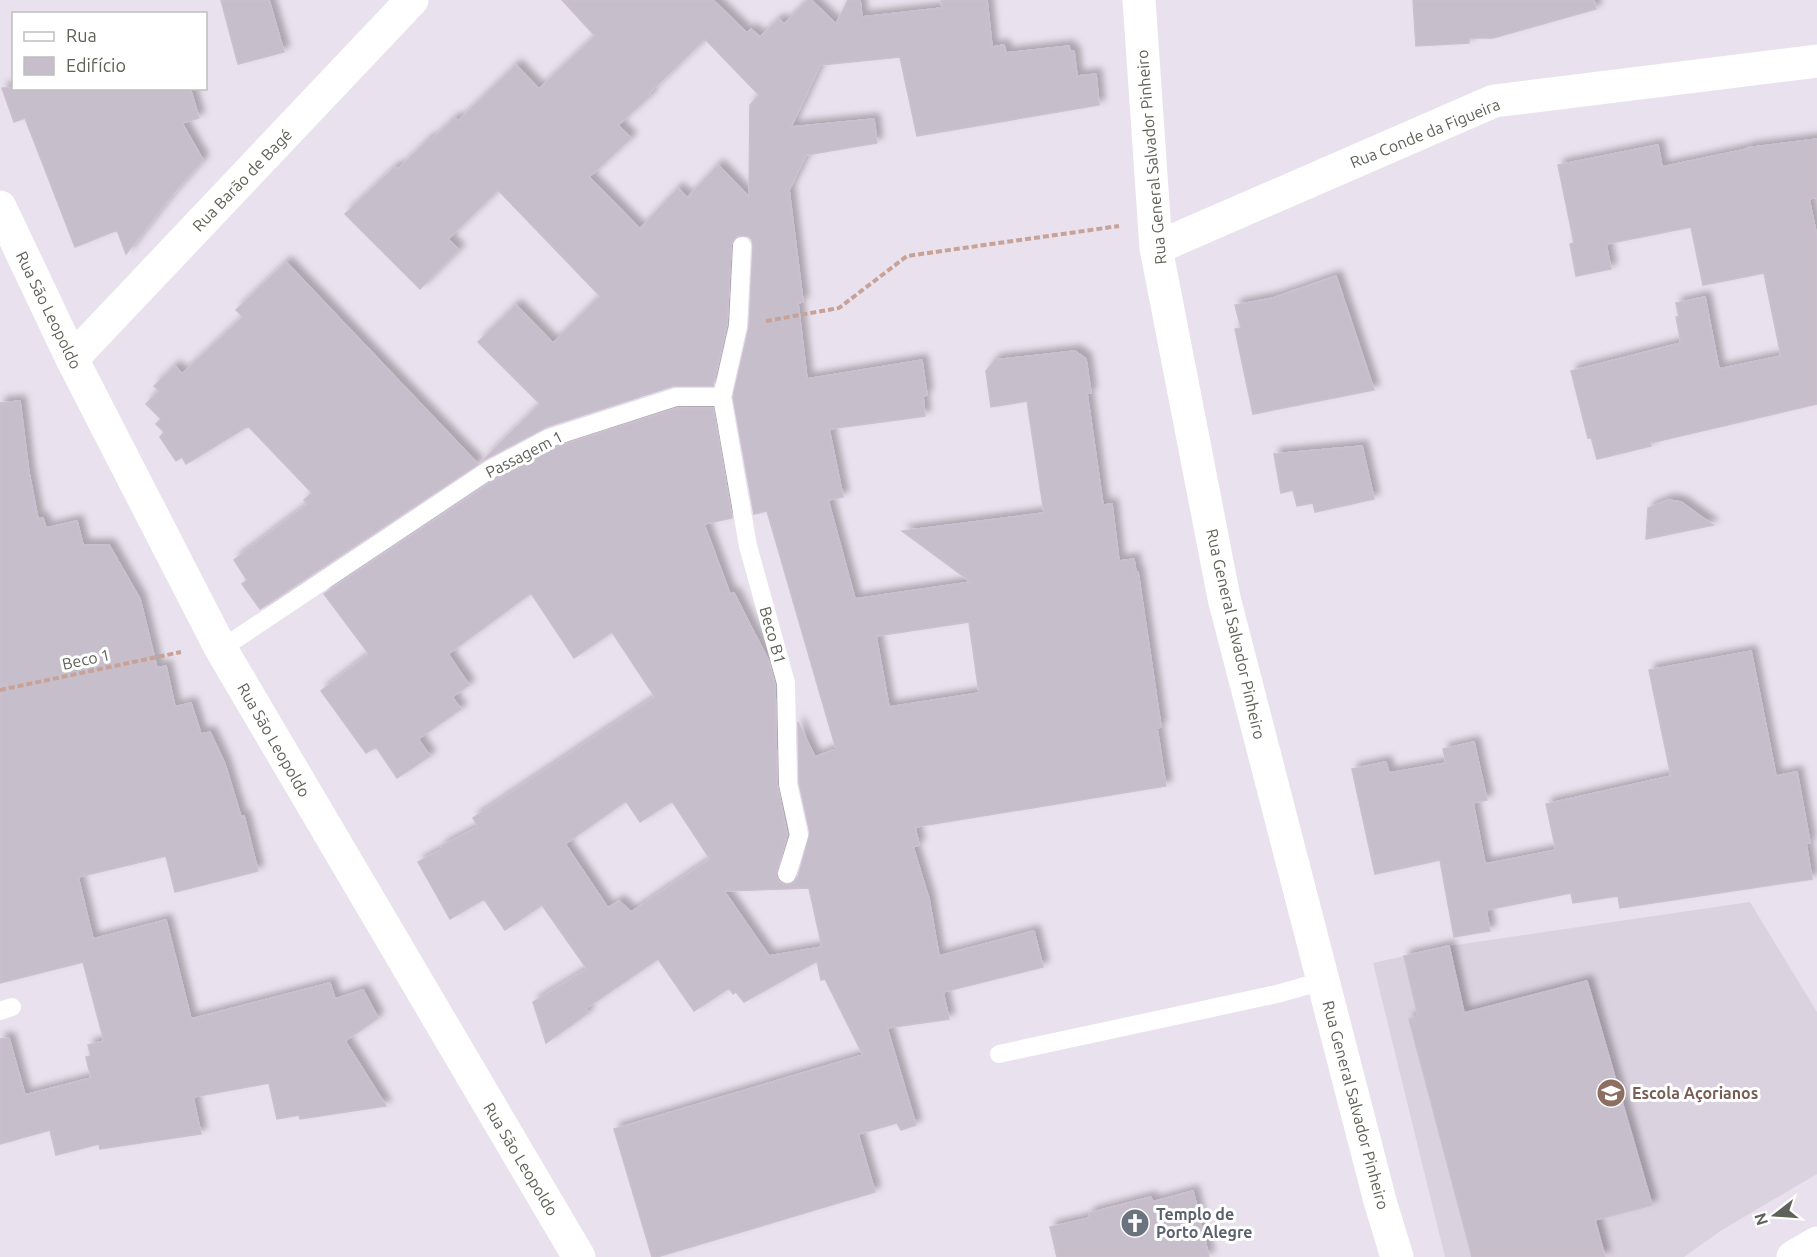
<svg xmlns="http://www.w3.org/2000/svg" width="1817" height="1257" font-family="Ubuntu,sans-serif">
  <defs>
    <filter id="shadow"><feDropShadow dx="5.5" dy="-5.5" stdDeviation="3" flood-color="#0004"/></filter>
  </defs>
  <rect width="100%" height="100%" fill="#e9e1ed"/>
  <path fill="#dbd2df" d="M1750 902 1817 1012V1174L1722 1230 1684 1257H1445L1373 963 1449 946Z"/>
  <path fill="#c6bfcb" stroke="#cbbfd1" stroke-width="1.5" fill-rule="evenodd" filter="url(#shadow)" d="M221 0H269L284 52 238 64Z
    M562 0H713L747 33 751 29 760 37 779 19 784 24 808 0H811L836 24 848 0H860L862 17 942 8 941 0H987L992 47 1004 45 1006 53 1069 46 1070 51H1074L1077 76 1096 74 1099 105 917 136 900 57 820 65 791 127 874 119 877 143 806 155 789 190 803 302 798 303 807 379 922 360 927 395 923 396 925 416 829 429 843 497 828 500 855 599 971 582 902 531 1044 513 1027 401 991 407 986 371 995 360 1075 351 1086 359 1091 393H1087L1103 505 1112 504 1119 561 1134 559 1136 572H1138L1161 727 1157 728 1166 786 915 827 919 845 913 847 929 899 939 956 1034 931 1043 967 943 992 949 1019 887 1028 916 1125 901 1130 897 1123 858 1134 875 1192 657 1257H652L614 1129 863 1055 825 979 821 980 817 961 744 1002 736 992 733 994 729 988 694 1011 658 959 585 1009 588 1013 546 1043 533 1002 587 969 542 905 505 930 484 899 450 919 418 862 442 849 441 846 478 827 473 818 655 697 612 632 574 658 531 593 448 654 469 685 452 697 461 709 418 739 430 756 397 778 376 747 366 753 321 691 369 654 324 594 495 480 553 448 678 408H713L732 518 704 524 730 594 734 593 769 662 775 685 777 784 787 834 776 876 779 882 784 885 794 883 798 877 810 833 799 783 798 722 815 757 836 749 767 511 754 514 733 397 749 327 753 247 752 240 748 236H737L731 245 727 324 713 386H673L546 427 482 461 540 404 478 342 516 305 553 343 600 296 498 190 448 239 459 250 420 289 345 214 395 167 398 169 429 139 430 141 455 118 458 121 516 65 539 89 595 36ZM705 39 759 95 750 105 749 197 718 165 687 198 678 188 640 229 589 177 631 138 618 125 651 95 649 93ZM969 622 979 693 889 707 876 636ZM626 801 640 822 672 801 710 859 631 912 619 901 608 908 565 844ZM809 888 822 947 769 956 724 891Z
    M1413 0H1594L1596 9 1493 38H1469V43L1416 46Z
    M2 88H190L199 118 182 123 203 160 171 196 126 254 117 230 75 247 25 118 14 122Z
    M1817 139V197L1809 199 1817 237V404L1650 443 1651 446 1597 459 1591 437 1588 438 1571 371 1681 343 1676 317H1679L1676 303 1705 297 1719 369 1781 356 1764 273 1703 285 1691 227 1606 244 1611 269 1576 276 1570 244 1574 243 1558 165 1658 145 1662 167 1747 149V148Z
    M286 262 478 464 260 609 242 584 247 580 234 560 308 504 304 500 312 493 248 426 186 464 182 457 176 461 160 437 164 432 156 424 161 419 146 404 159 391 154 386 175 366 182 374 243 317 236 310Z
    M1336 276 1374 390 1253 414 1235 329 1241 328 1235 305 1273 298Z
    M20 401 29 473 38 519 43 518 46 528 77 521 83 545H109L140 599 157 668 166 666 175 707 191 703 201 734 210 732 225 764 241 817 244 816 258 871 175 892 166 856 78 877 93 939 166 920 191 1019 330 983 335 999 363 990 378 1018 345 1041 386 1106 300 1119 299 1115 277 1119 269 1083 193 1097 201 1134 100 1149 99 1144 56 1155 50 1130 0 1144V1039L9 1038 25 1095 91 1078 86 1057 91 1056 88 1045 104 1041 83 962 0 983V403Z
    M1362 446 1374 499 1315 512 1313 503 1297 506 1293 490 1281 493 1274 454Z
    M1668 500 1681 502 1713 525 1646 539 1648 508Z
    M1751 651 1776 776 1797 772 1810 843H1806L1812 879 1620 908 1618 896 1573 903 1571 893 1486 910 1490 931 1454 937 1440 860 1375 874 1352 769 1386 762 1389 773 1446 763 1443 749 1474 742 1487 800 1473 803 1485 864 1556 850 1546 804 1671 776 1649 670Z
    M1449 946 1464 1013 1587 981 1652 1205 1595 1220 1605 1257H1472L1409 1019 1418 1016 1404 956Z
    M1193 1191 1209 1257H1057L1050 1227 1089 1218V1213L1151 1197 1152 1202Z"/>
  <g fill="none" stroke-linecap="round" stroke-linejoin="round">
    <path stroke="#c8a297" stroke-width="4" stroke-dasharray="6 3" stroke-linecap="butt" d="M766 321 839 308 907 256 1119 226
      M0 690 181 652"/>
    <path stroke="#fff" stroke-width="18" d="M722 397 748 546 786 683 788 784 799 835 787 874
      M221 649 489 470 549 438 676 397H722L738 326 742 246
      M0 1011 12 1007
      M999 1054 1277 994 1323 981"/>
    <path stroke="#fff" stroke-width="33" d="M1139 0 1156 248 1224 598 1380 1201 1397 1257
      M0 207 72 359 221 649 579 1257
      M1156 248 1494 101 1817 61
      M72 359 412 0
      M1793 1257 1817 1243"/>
  </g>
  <defs>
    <g id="school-disc" transform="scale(1.5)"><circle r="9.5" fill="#8d6e63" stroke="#fff"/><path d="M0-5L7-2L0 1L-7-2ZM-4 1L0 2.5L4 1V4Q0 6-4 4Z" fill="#fff"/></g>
    <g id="church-disc" transform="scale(1.5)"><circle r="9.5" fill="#6b7280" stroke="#fff"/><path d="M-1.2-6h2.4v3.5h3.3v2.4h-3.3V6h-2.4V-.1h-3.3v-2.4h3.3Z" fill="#fff"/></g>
  </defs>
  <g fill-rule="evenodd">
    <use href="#school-disc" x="1611" y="1093"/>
    <use href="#church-disc" x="1135" y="1223"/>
  </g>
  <g text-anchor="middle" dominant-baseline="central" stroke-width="6" stroke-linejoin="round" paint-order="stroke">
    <g font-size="16" fill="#5e6259" stroke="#fff">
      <text transform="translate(1425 133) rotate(-22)">Rua Conde da Figueira</text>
      <text transform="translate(1151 157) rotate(-95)">Rua General Salvador Pinheiro</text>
      <text transform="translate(242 180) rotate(-46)">Rua Barão de Bagé</text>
      <text transform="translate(49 310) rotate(64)">Rua São Leopoldo</text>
      <text transform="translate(524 454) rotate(-27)">Passagem 1</text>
      <text transform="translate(1236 634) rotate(77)">Rua General Salvador Pinheiro</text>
      <text transform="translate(773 635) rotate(74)">Beco B1</text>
      <text transform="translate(86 659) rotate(-12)">Beco 1</text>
      <text transform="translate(274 740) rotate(60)">Rua São Leopoldo</text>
      <text transform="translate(1356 1105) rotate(75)">Rua General Salvador Pinheiro</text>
      <text transform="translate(521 1159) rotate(59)">Rua São Leopoldo</text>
    </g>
    <g font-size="16" font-weight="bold" fill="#785e54" stroke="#fff" text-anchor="start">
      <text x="1632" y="1093">Escola Açorianos</text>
    </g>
    <g font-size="16" font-weight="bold" fill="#5b616d" stroke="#fff" text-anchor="start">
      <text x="1156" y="1214">Templo de<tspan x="1156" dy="18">Porto Alegre</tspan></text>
    </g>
  </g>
  <rect x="12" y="12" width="195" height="78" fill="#ffffff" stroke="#bfc0bd" stroke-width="1.5"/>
  <rect x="24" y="32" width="30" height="9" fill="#ffffff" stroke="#bfc0bd" stroke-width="1.5"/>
  <text x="66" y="42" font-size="18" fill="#5e6259">Rua</text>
  <rect x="24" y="57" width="30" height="18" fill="#c6bfcb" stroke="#bfc0bd" stroke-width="1.5"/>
  <text x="66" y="72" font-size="18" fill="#5e6259">Edifício</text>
  <g transform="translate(1775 1215) rotate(253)" stroke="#ffffff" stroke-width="4.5" paint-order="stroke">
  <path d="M0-4.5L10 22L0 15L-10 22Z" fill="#5e6259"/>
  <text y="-9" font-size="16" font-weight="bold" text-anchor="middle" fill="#5e6259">N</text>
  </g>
</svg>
